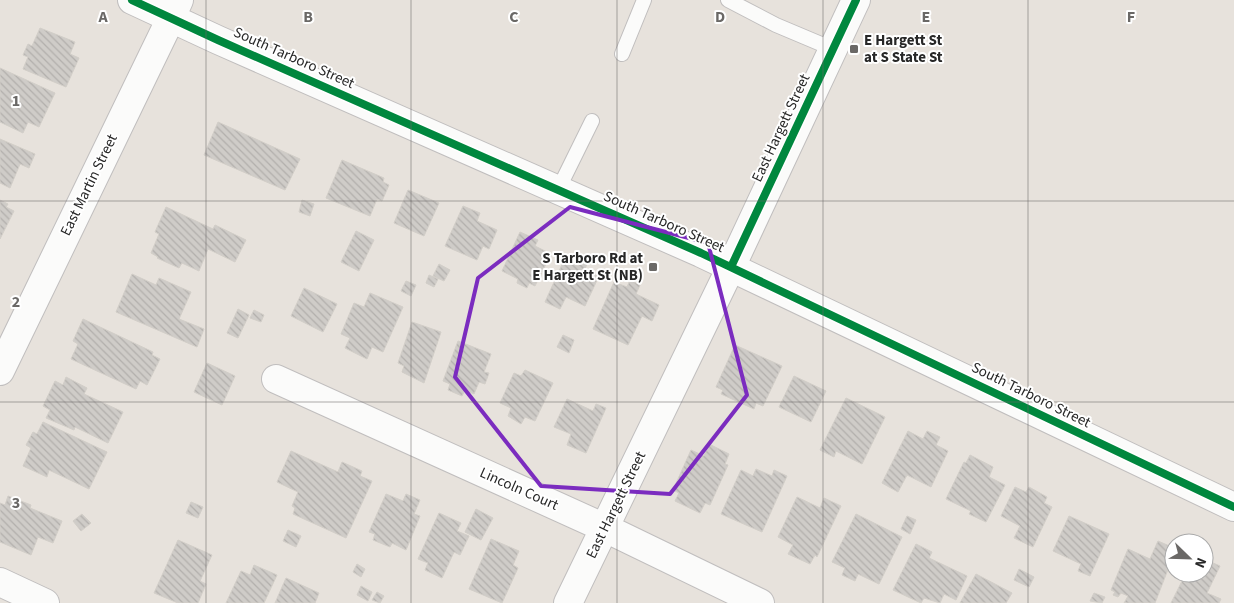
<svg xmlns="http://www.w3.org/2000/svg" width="1234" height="603" font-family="'Source Sans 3',sans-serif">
  <defs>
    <pattern id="building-back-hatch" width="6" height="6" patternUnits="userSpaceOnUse" patternTransform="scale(1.25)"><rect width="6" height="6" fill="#cfccc8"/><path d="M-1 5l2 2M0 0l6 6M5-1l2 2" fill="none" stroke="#b2afac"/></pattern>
  </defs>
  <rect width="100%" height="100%" fill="#e7e2dc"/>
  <path fill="url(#building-back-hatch)" stroke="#d2cec8" d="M40 28 75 42 70 54 79 58 66 87 23 69 28 57 23 55 28 44 32 46Z
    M0 68 55 93 39 127 28 122 23 133 0 122Z
    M218 122 300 159 285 190 204 155Z
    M0 139 35 154 29 168 20 164 10 188 0 183Z
    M342 160 384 178 383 182 389 185 382 201 377 199 370 216 326 198Z
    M408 190 439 203 424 236 394 223Z
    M0 200 8 204 6 207 14 211 0 239Z
    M302 200 314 204 310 216 299 212Z
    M463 206 480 213 477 221 497 230 489 249 483 246 477 260 445 246Z
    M166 207 213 229 215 225 246 240 235 262 208 249 199 271 182 263 179 268 157 258 158 257 151 253 159 234 155 232Z
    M356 231 374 240 359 271 341 262Z
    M520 232 538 240 535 246 551 254 535 286 529 283 527 288 517 283 518 279 502 271Z
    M564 260 578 266 581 261 587 264 585 269 599 276 585 306 566 297 560 309 545 302Z
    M439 264 450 270 444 281 433 276Z
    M132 274 156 285 159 278 191 292 179 319 204 329 197 347 116 312Z
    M429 275 438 279 434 287 426 283Z
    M630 280 640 285 636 294 659 305 652 321 642 316 628 345 593 329 614 282 627 287Z
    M406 281 416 285 411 296 401 291Z
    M304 288 337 304 323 332 291 316Z
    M370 293 403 307 383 352 372 347 367 359 345 348 350 338 341 334 354 303 364 307Z
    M238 309 249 315 238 338 227 333Z
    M254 310 264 315 261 322 250 318Z
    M83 319 153 352 152 355 160 359 147 385 140 381 136 389 71 359 78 344 73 341Z
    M412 322 441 332 424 383 402 372 404 366 398 363Z
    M563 335 574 340 569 353 557 347Z
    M458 341 491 354 484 372 489 373 485 384 479 382 474 394 465 390 462 396 448 390 450 384 443 381Z
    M735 345 782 366 763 406 756 403 754 409 721 394 723 390 716 387Z
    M207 363 235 376 222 405 194 392Z
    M525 370 553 383 535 421 525 417 521 424 508 416 511 408 500 403 514 373 521 376Z
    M794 376 826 391 811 422 779 407Z
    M66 377 87 388 84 394 123 412 108 443 75 427 74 430 46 418 50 410 43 406 55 381 63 385Z
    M846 398 885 417 862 464 836 451 834 457 820 450Z
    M567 399 593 411 596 404 606 408 586 453 567 445 571 434 554 427Z
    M43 422 107 452 89 489 49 470 47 477 23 466 31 448 26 445 33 432 37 434Z
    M908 431 923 439 927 431 940 437 936 445 948 451 931 487 907 475 898 492 882 483Z
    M709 444 729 454 725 464 728 465 710 505 705 503 700 513 675 501 679 493 673 490 691 450 704 456Z
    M291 451 338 472 342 462 362 471 360 476 372 481 346 538 293 514 295 508 292 506 298 492 277 482Z
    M970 455 993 467 989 477 1005 485 986 522 969 514 971 511 946 499 964 462 966 463Z
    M756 469 772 476 774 470 787 476 762 532 721 514 741 470 753 476Z
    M1015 487 1026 492 1029 487 1047 497 1044 503 1052 507 1033 547 1014 538 1020 526 1001 516Z
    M386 494 403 501 406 494 420 500 414 514 420 516 406 550 392 543 390 547 373 540 375 534 369 532Z
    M8 496 31 505 30 508 62 521 53 543 38 537 31 555 0 542V503L5 505Z
    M797 497 820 508 824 498 841 506 817 557 815 555 810 564 788 554 793 545 778 537Z
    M191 502 203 507 198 518 186 513Z
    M476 509 493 518 481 540 465 532Z
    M439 513 461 523 457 531 469 536 460 555 454 552 442 578 425 570 428 563 418 559Z
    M82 514 91 523 81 531 73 521Z
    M856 514 902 537 879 584 858 574 855 581 842 575 845 568 832 562Z
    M907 516 916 520 910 534 901 529Z
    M1069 516 1109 534 1090 576 1078 571 1081 564 1053 551Z
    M288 530 301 536 296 547 283 541Z
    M491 539 519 551 513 565 518 568 502 603 469 589Z
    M178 540 212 555 200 581 206 584 198 603H178L154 593Z
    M1158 541 1174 548V554L1155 603H1124L1128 596 1121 593 1118 597 1113 595 1115 592 1111 590 1128 549 1150 559Z
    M916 544 932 552 929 558 967 576 956 600 944 594 940 603 924 598 921 603 893 590Z
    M1204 559 1220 566 1207 593 1221 599 1219 603H1171L1186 573H1204Z
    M357 564 365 569 361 577 353 572Z
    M254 565 277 575 264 603H226L241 571 250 575Z
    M1019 569 1034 577 1029 587 1014 580Z
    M976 574 1012 593 1006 603H960Z
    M286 578 319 593 315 603H275Z
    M361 586 372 592 368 601 357 595Z
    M377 592 384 596 380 603 372 600Z
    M1094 593 1105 597 1102 603 1090 601Z"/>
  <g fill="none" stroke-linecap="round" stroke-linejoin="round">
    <g stroke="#c0bebe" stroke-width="16">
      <path id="service" d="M728 0 776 25 833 49
        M622 54 644 0
        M558 190 592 121"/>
    </g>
    <g stroke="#c0bebe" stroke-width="30">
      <path id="minor" d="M0 371 171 18
        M276 379 605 528 760 603
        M0 582 45 603
        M568 603 731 267"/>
    </g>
    <g stroke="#c0bebe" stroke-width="30">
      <path id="tertiary" d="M171 18 179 0
        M731 267 856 0"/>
    </g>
    <g stroke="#c0bebe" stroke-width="30">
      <path id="secondary" d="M132 0 218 40 701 253 1234 507"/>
    </g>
    <use href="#service" stroke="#fbfbfa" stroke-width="14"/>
    <use href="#minor" stroke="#fbfbfa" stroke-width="28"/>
    <use href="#tertiary" stroke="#fbfbfa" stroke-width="28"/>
    <use href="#secondary" stroke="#fbfbfa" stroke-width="28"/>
    <g stroke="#fff" stroke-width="11">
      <path id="cycleway" d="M132 0 218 40 701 253 1234 507
        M731 267 856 0"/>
    </g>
    <use href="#cycleway" stroke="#00873e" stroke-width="8"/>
  </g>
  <path fill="none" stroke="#7b2cbf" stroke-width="4" stroke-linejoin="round" d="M570 207 708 243 747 395 670 494 541 486 455 377 478 278Z"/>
  <path fill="none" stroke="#6a6866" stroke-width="1" stroke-opacity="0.55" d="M206 0V603M411 0V603M617 0V603M823 0V603M1028 0V603M0 201H1234M0 402H1234"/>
  <g fill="#6a6866" stroke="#fff" stroke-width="2">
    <rect x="849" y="44" width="10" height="10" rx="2.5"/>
    <rect x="648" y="262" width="10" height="10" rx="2.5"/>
  </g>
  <g text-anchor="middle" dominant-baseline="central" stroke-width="4" stroke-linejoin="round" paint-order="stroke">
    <g font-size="15" font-weight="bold" fill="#272727" stroke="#fff" text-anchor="start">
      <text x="864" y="40">E Hargett St<tspan x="864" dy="17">at S State St</tspan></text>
      <text x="643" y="258" text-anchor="end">S Tarboro Rd at<tspan x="643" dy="17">E Hargett St (NB)</tspan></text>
    </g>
    <g font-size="15" fill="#272727" stroke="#fff">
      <text transform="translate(294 58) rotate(24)">South Tarboro Street</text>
      <text transform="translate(781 128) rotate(-65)">East Hargett Street</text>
      <text transform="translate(89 185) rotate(-64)">East Martin Street</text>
      <text transform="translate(664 222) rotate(24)">South Tarboro Street</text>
      <text transform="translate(1031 395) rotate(26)">South Tarboro Street</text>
      <text transform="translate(519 489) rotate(24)">Lincoln Court</text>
      <text transform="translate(616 505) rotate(-64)">East Hargett Street</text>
    </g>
  </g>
  <g font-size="16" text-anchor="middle" font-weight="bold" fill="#6a6866" stroke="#fff" stroke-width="4" stroke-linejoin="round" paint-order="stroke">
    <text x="103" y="22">A</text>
    <text x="308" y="22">B</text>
    <text x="514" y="22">C</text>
    <text x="720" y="22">D</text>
    <text x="926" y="22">E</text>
    <text x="1131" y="22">F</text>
    <text x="16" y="106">1</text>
    <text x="16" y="307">2</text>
    <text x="16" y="508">3</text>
  </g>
  <g transform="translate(1189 558) rotate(113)"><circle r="24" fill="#ffffff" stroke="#a9a9a9"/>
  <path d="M0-4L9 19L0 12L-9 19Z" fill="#6a6866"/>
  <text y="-8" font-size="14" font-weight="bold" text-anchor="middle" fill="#272727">N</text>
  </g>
</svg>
